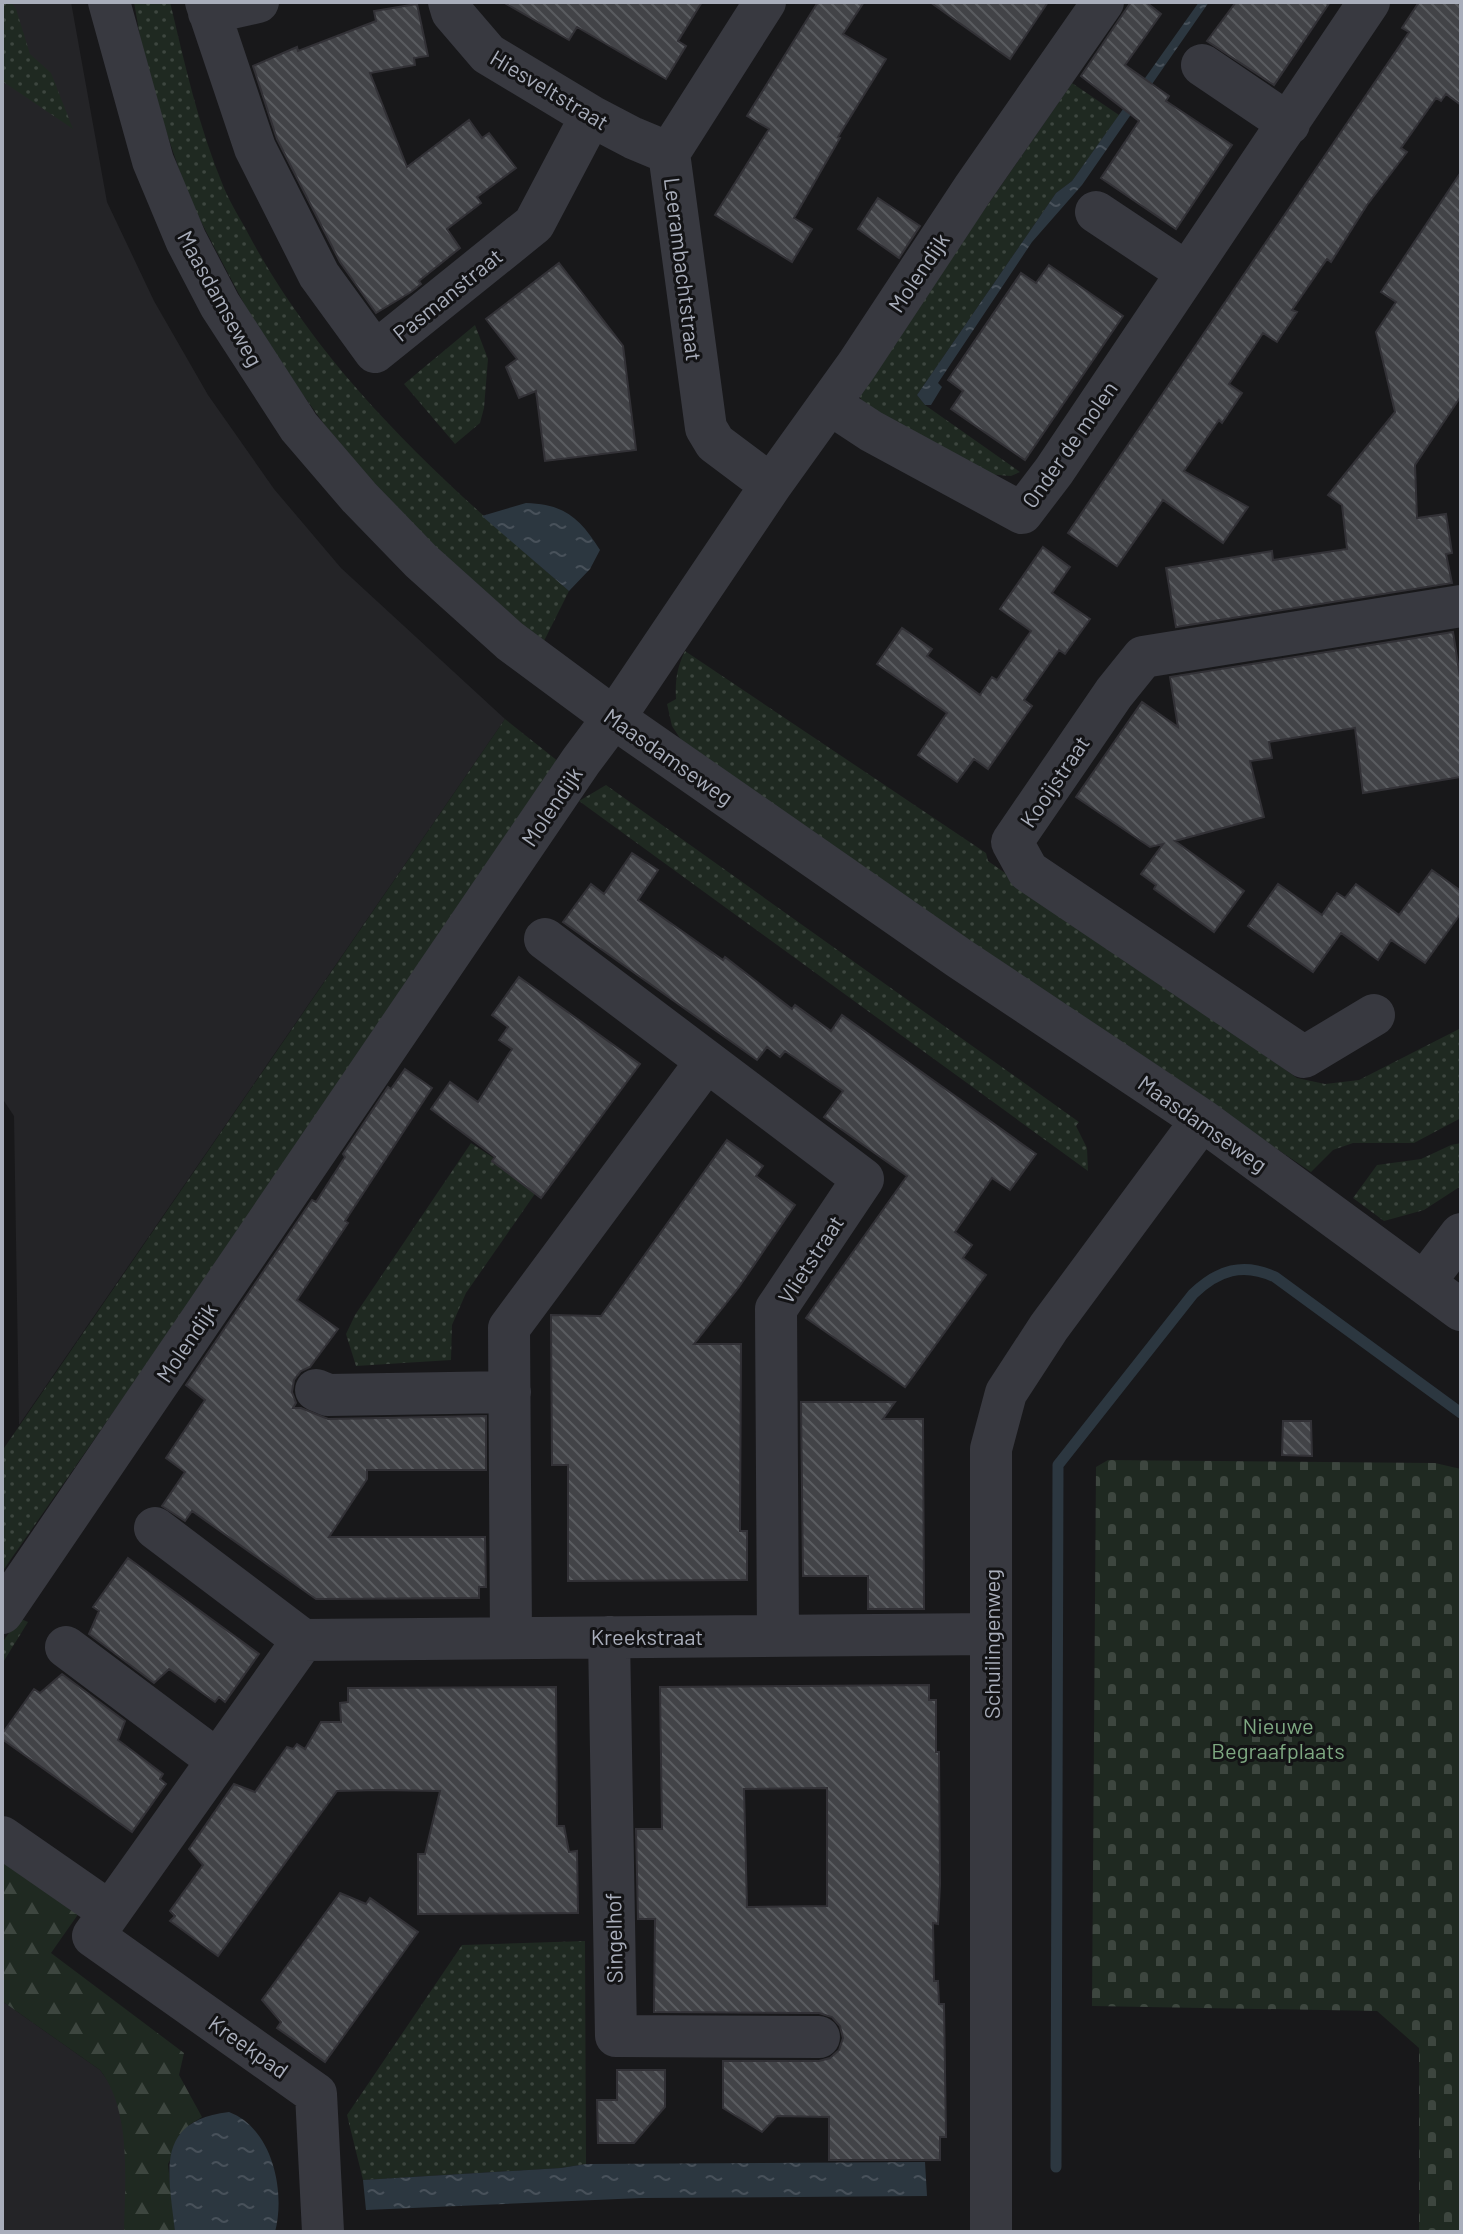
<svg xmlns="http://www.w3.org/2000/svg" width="1463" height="2234" font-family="Barlow,sans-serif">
  <defs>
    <pattern id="grass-dots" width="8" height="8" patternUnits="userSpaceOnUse" patternTransform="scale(2)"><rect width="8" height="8" fill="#1f2921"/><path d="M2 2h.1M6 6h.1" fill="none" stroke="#3d463f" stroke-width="1.8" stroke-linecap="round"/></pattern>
    <pattern id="forest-firs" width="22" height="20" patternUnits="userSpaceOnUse" patternTransform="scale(2)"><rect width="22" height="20" fill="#1f2921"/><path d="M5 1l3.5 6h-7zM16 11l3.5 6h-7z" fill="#3d463f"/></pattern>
    <pattern id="cemetery-stones" width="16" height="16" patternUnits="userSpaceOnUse" patternTransform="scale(2)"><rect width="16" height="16" fill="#1f2921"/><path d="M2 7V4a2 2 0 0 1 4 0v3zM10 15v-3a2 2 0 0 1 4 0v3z" fill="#3d463f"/></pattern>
    <pattern id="water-ripples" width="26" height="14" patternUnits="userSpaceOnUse" patternTransform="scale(2)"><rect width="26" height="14" fill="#2c3740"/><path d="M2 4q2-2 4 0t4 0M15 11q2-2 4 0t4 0" fill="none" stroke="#48515a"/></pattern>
    <pattern id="building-back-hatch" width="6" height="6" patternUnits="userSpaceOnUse" patternTransform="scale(2)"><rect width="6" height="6" fill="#424347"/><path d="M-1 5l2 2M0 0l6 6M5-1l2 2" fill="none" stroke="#5a5c60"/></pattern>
  </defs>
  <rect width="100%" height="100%" fill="#18181a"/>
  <path fill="#242427" d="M2 2H71L107 202 154 301 208 395 274 489 341 568 505 719 19 1425 14 1116 2 1098Z
    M2 2001 100 2070 108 2081 116 2097 147 2232H2Z"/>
  <path fill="url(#grass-dots)" d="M2 2H11L16 9 30 54 51 73 73 129 2 81Z
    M134 2H170C185 65 199 128 224 188 231 205 242 221 250 237 328 381 447 485 569 591L542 645 475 588 349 459 261 336 189 199 160 113 141 43Z
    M1072 83 1119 115 1072 181 1056 193 917 395 925 405 1020 472 1011 476 986 474 864 405 860 397 861 388Z
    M475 325 488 359 484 408 480 423 455 444 404 384Z
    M685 651 986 853 988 861 1297 1078 1325 1084 1359 1080 1461 1028V1118L1414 1143H1353L1333 1150 1311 1172 783 815 685 746 672 726 667 704 676 699C675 681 677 667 685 651Z
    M505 719 559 762 354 1066 2 1572V1451Z
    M606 785 1079 1122 1076 1126 1087 1148 1088 1171 579 801Z
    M471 1143 539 1188 466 1293 452 1325 451 1360 356 1366 346 1334 355 1315Z
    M1461 1143V1186L1424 1210 1384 1221 1353 1198 1377 1165 1421 1159 1451 1145Z
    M19 1618 28 1622 2 1664V1643Z
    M585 1941 586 2164 561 2168 363 2180 347 2115 462 1945Z"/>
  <path fill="url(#forest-firs)" d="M2 1858 79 1913 51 1953 184 2053 179 2075 202 2117 189 2125 168 2164 175 2232H124C125 2182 132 2111 100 2070L2 2001Z"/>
  <path fill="url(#cemetery-stones)" d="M1108 1460 1435 1463 1461 1469V2232H1419V2048L1377 2011 1092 2006 1096 1467Z"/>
  <path fill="url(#water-ripples)" d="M1199 2H1209L1082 185 1032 242 938 383 942 387 931 405H925L917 395 1056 193 1072 181Z
    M526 503C564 504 580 518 600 550L590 569 569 591 482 516Z
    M229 2112C272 2128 286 2191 275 2232H175C169 2174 153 2121 229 2112Z
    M925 2162 927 2196 641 2198 366 2210 363 2180 561 2168 586 2164Z"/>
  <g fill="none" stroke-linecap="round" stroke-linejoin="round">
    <path stroke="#2c3740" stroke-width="11" d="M1056 2167 1058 1465 1193 1294C1218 1270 1243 1262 1275 1277L1461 1413"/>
  </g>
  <path fill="url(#building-back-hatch)" stroke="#323136" stroke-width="2" fill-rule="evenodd" d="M503 2H702L678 41 686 46 666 79 577 27 569 40Z
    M818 2H864L843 34 886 59 838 137 840 138 794 218 812 229 792 262 715 215 769 129 747 116Z
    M930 2H1048L1010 59Z
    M1131 2H1146L1161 14 1125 65 1169 96 1166 101 1232 145 1176 229 1101 178 1139 121 1081 76Z
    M1236 2H1330L1274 85 1207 41Z
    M1419 2H1461V105L1446 94 1441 101 1436 98 1401 148 1407 152 1367 205 1331 262 1327 259 1292 310 1297 312 1277 342 1263 333 1229 384 1242 393 1222 423 1219 420 1184 471 1248 507 1223 543 1163 500 1117 566 1068 533 1409 32 1402 28Z
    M417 4 428 56 414 58 415 65 370 73 407 167 469 120 482 138 489 133 516 168 477 197 481 203 447 229 460 248 419 281 421 284 411 292 376 313 340 262 277 139 253 66 297 47 298 51 376 21 374 11Z
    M1461 172V396L1415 465 1417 518 1446 514 1452 553 1446 554 1452 583 1176 627 1166 568 1272 551 1273 560 1347 549 1342 505 1328 495 1395 412 1376 332 1396 302 1381 292Z
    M878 198 920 226 899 258 858 229Z
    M559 263 623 346 636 450 545 461 536 391 519 398 506 367 517 359 486 319Z
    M1049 265 1123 316 1025 460 951 409 963 391 948 380 1021 273 1036 283Z
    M1043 547 1070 567 1052 593 1090 619 1065 654 1059 650 1024 700 1032 706 988 769 974 759 957 782 918 755 947 713 877 664 902 628 932 649 927 656 980 695 992 677 997 680 1031 631 1000 609Z
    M1453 632 1461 683V777L1363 793 1355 728 1269 742 1272 758 1250 761 1264 817 1175 841 1244 891 1214 932 1154 889 1156 885 1141 874 1163 844 1150 847 1076 797 1142 702 1178 727 1170 677Z
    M632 853 658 870 638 900 723 960 725 957 792 1009 795 1005 831 1031 842 1015 1036 1154 1010 1190 992 1178 955 1232 972 1245 963 1258 986 1275 905 1387 806 1318 907 1176 824 1117 843 1091 785 1051 780 1057 767 1047 757 1060 563 922 591 884 604 894Z
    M1432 870 1461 891V913L1425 963 1391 940 1378 960 1341 933 1313 972 1248 926 1278 884 1322 915 1337 893 1345 898 1356 884 1399 915Z
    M519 977 640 1064 541 1198 492 1161 495 1157 431 1109 450 1082 478 1102 512 1049 499 1040 508 1027 492 1015Z
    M405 1069 432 1088 345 1221 348 1223 297 1300 338 1329 310 1367 301 1371 294 1380 292 1392 296 1403 293 1408H301L328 1419 486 1416V1470H367V1479L329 1537H485L486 1587H479V1598L316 1599 192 1511 185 1521 162 1506 185 1472 166 1458 205 1400 186 1385 312 1200 316 1202 345 1157 343 1154 388 1087 391 1089Z
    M727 1140 763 1166 756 1176 795 1205 739 1287 694 1344H741L740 1531H747V1580L568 1581V1465H552L551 1315 601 1316Z
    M801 1402H895L883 1419H923L924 1609H868V1576H803Z
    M1283 1421H1311L1312 1456 1282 1455Z
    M128 1558 259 1654 225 1702 219 1697 215 1702 169 1669 154 1683 89 1634 99 1611 93 1607Z
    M62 1674 125 1721 118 1740 163 1774 160 1779 166 1784 132 1832 2 1739V1734L34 1689 40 1693Z
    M929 1685V1700H936V1752H939L940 1884 938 1924 933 1923 934 1981H938L939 2004H944L946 2137H940V2160H829V2117L777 2116 762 2132 723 2108V2061H819L830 2058 839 2050 843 2038 840 2026 832 2017 819 2013 654 2012 655 1919H638L636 1829H662L660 1687ZM827 1788V1906L747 1907 744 1789Z
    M556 1687 557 1826H564L569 1852 577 1851 578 1913 418 1914V1854H425L440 1791 378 1790 337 1791 218 1956 170 1921 175 1916 170 1911 203 1865 189 1849 234 1784 255 1792 287 1747 293 1749 297 1744 305 1749 321 1722H341L340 1703 348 1702V1688Z
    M340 1893 366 1904 370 1898 418 1932 325 2062 277 2028 281 2022 262 2000Z
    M617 2070H665V2107L634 2143H598L597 2100H617Z"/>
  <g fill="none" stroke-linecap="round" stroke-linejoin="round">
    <path stroke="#383940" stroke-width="42" d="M109 2 153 161 186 240 220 305 299 427 359 497 421 561 510 641 614 718 959 958 1202 1120 1461 1310
      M206 2 255 148 319 275 375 352 534 224 591 116
      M449 2 452 12 488 54 591 116 633 138 669 153
      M765 2 669 153 706 428 715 443 771 485
      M209 13 258 2
      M1202 65 1289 124
      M1096 212 1186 272
      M830 404 871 431 1022 513 1054 471 1369 2
      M545 939 863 1179 776 1309 778 1636
      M1374 1015 1304 1057 1028 871 1012 842 1114 693 1143 657 1461 606
      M1424 1283 1461 1234
      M316 1390 328 1395 510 1392
      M155 1528 303 1640
      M2 1613 581 761 625 702 771 485 857 365 973 189 1103 2
      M609 1637 616 2036 819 2037
      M511 1638 509 1328 706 1062
      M66 1647 217 1760
      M2 1837 110 1912 303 1640 991 1634
      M110 1912 93 1936 316 2094 323 2232
      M991 2232V1449L1006 1393 1049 1327 1202 1120"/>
  </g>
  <g text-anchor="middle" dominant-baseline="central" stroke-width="6" stroke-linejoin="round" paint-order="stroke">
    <g font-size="22" fill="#a9aebb" stroke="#131315">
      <text transform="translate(550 89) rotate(31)">Hiesveltstraat</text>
      <text transform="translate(684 269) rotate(83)">Leerambachtstraat</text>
      <text transform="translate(918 272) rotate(-56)">Molendijk</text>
      <text transform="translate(447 294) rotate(-39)">Pasmanstraat</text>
      <text transform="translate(221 298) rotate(61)">Maasdamseweg</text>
      <text transform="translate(1069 444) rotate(-55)">Onder de molen</text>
      <text transform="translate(669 756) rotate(35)">Maasdamseweg</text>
      <text transform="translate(1054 781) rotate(-56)">Kooijstraat</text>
      <text transform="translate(551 806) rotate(-56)">Molendijk</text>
      <text transform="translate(1203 1123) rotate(35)">Maasdamseweg</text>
      <text transform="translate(810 1259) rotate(-57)">Vlietstraat</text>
      <text transform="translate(186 1342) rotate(-56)">Molendijk</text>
      <text x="647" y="1636">Kreekstraat</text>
      <text transform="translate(991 1644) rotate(-90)">Schuilingenweg</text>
      <text transform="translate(613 1938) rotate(-91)">Singelhof</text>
      <text transform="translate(249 2046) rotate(35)">Kreekpad</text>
    </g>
    <g font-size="22" fill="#7ea882" stroke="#131315">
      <text x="1278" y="1725">Nieuwe<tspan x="1278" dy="25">Begraafplaats</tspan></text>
    </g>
  </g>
  <rect width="1463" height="2234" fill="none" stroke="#a9aebb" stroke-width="8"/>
</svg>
